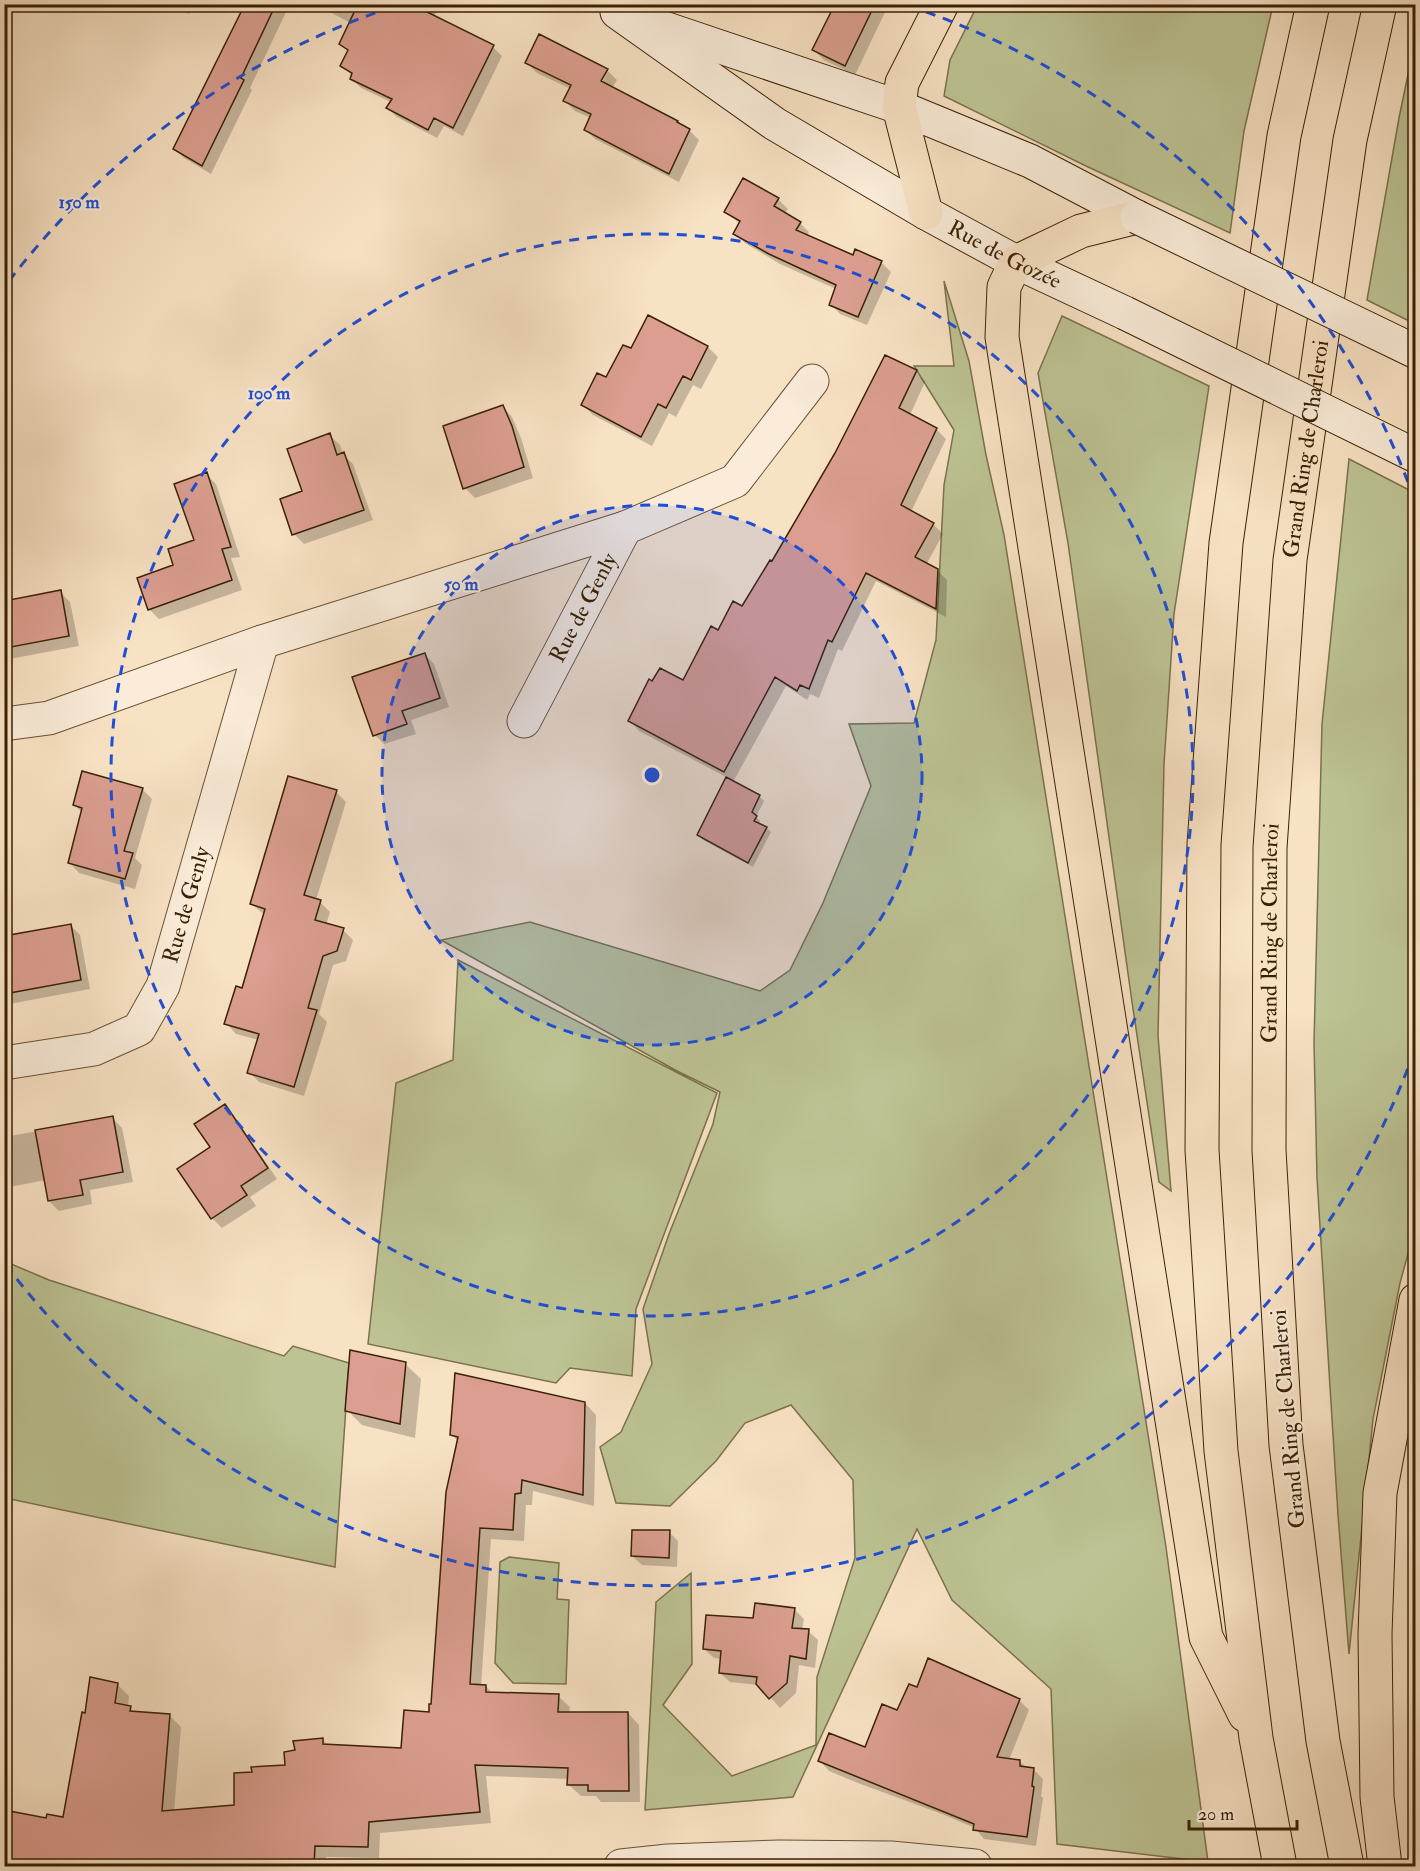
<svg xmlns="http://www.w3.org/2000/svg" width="1420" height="1871" font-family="'IM FELL Double Pica',serif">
  <rect width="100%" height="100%" fill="#f8e2c4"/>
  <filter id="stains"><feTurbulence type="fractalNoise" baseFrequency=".00333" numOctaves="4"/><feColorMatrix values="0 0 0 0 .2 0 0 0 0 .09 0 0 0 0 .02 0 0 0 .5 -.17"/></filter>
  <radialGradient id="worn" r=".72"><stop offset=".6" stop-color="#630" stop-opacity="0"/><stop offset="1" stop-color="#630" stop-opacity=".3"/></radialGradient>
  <path fill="#bdc394" stroke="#7b724c" stroke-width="1.5" d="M978 4 1273 5 1244 131 1230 233 1086 166 944 96 950 60Z
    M1415 41V324L1367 300 1399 118Z
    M944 281 969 361 986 455 1004 535 1166 1547 1208 1862 1057 1844 1051 1689 952 1600 917 1529 793 1797 645 1810 656 1602 691 1573 692 1664 663 1705 732 1776 816 1745 817 1677 855 1558 853 1480 791 1405 745 1423 716 1461 670 1506 616 1503 600 1447 621 1432 652 1364 643 1309 669 1234 713 1124 720 1092 677 1071 441 940 530 922 760 991 790 970 823 903 871 786 849 724 914 723 936 640 944 485 954 430 914 366H954Z
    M1062 316 1209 386 1174 614 1164 764 1158 1036 1171 1191 1159 1182 1132 1002 1068 543 1038 373Z
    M1349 459 1415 493 1416 1225 1400 1283 1373 1419 1349 1654 1338 1515 1317 1178 1314 1042 1322 724Z
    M458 960 717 1093 636 1309 632 1376 570 1368 556 1383 368 1344 396 1083 453 1060Z
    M4 1261 49 1280 284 1356 293 1346 349 1363 335 1567 5 1498Z
    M1415 1518H1416L1415 1761 1410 1643 1413 1533Z
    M509 1557 559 1563 557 1599 569 1600 566 1684 513 1683 495 1663 500 1562Z"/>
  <path fill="#0003" fill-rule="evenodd" d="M56 4H79L75 13Z
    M170 4H194L189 14Z
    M246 4H295L292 10 288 8 250 88 252 90 211 174 184 158 175 149Z
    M314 4H440L434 17 493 47 502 56 463 136 444 126 437 138 397 117 387 108 391 102 361 88 352 79 353 76 342 66 349 52 340 43 351 23Z
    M836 4H889L855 75 824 60 814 50Z
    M527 63 607 70 617 80 612 88 678 122 689 130 699 140 679 182 595 139 586 130 591 118 575 111 565 101 571 89 537 73ZM605 71H608L599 89 597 87Z
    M743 180 778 199 788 209 784 214 800 223 809 232 807 237 853 257 881 262 891 272 867 325 840 314 831 304 836 289 780 264 745 243 735 233 740 224 725 211Z
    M649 317 708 347 718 357 701 389 693 385 676 417 669 413 652 446 593 415 583 405 632 350Z
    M916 372 925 382 910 415 936 429 946 439 911 512 933 524 943 534 926 565 937 570 947 580 946 617 876 581 842 651 838 649 819 698 810 694 807 700 786 686 733 782 759 796 764 801 756 817 760 821 759 825 767 828 771 832 753 867 703 840 699 835 728 778 639 731 630 721 653 683 683 682 719 632 742 608 773 563Z
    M502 406 512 417 521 438 533 478 475 498 465 488Z
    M329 435 340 445 343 454 353 464 373 520 304 544 294 534 303 492Z
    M206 474 216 484 240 557 231 558 242 590 159 619 149 609 175 566 196 541Z
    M60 592 70 602 79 646 4 660V602Z
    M425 655 434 664 449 707 411 720 416 734 384 744 375 735Z
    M142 789 152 799 135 858 142 865 135 889 79 873 69 862 83 813 74 805Z
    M336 792 346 802 316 900 320 902 330 912 326 925 343 930 353 940 346 961 333 965 319 1014 327 1022 304 1096 259 1082 249 1072 259 1040 236 1034 226 1023 243 989 265 915 251 904Z
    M70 925 80 935 90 989 4 1005V937Z
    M224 1106 234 1116 277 1179 250 1197 256 1206 222 1228 212 1218 179 1169 212 1147Z
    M112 1118 122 1128 133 1182 90 1190 92 1204 59 1211 49 1201 46 1180 4 1188V1137Z
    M405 1364 421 1379 415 1438 362 1425 347 1410Z
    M585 1403 596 1415 594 1506 533 1491 532 1505H526L524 1541 491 1539 481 1686H486L493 1694 558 1696 570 1707 569 1713H628L639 1725 640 1802H601L596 1796H581L569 1785V1779L486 1776 491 1823 380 1833 379 1858 326 1857 325 1866H4V1811L47 1819H64L87 1714 118 1685 129 1696 128 1707 136 1713 170 1716 181 1727 174 1812 236 1806 286 1766 297 1751 323 1740 329 1746 403 1749 431 1713 432 1706 459 1442 452 1435Z
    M669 1532 678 1541 677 1567 642 1565 632 1556Z
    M794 1609 804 1619 802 1630 808 1631 818 1640 815 1668 799 1665 796 1693 780 1708 759 1685 730 1682 720 1673 722 1659 714 1658 704 1649 755 1620Z
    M918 1689 1019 1700 1029 1710 1009 1760 1019 1761 1027 1768 1033 1769 1043 1779 1041 1796 1043 1798 1036 1846 984 1839 975 1828 942 1814 858 1783 829 1771 820 1761 866 1749Z"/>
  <path fill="#db9e90" stroke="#392104" stroke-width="1.5" d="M245 4H276L241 78 244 80 202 166 173 149Z
    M358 4H419V8L494 45 453 128 434 118 428 130 386 108 392 99 350 79 352 73 340 66 348 50 339 44Z
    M835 4H875L845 66 812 50Z
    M539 34 608 69 601 81 678 121 677 122 690 129 669 174 584 130 591 114 563 101 571 85 525 63Z
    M743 178 779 198 774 206 801 222 796 230 853 255 855 249 882 261 858 317 829 305 836 285 769 254 733 234 740 221 724 212Z
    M648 315 708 346 691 380 683 376 666 408 658 404 641 437 581 405 597 373 606 377 623 345 631 348Z
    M885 355 917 370 899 408 937 428 901 505 934 523 915 557 938 569 936 609 866 573 832 642 828 640 809 689 800 685 797 691 775 677 724 772 628 721 649 679 652 681 660 668 683 680 711 626 718 630 733 601 742 606 770 560 772 561 835 453Z
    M503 405 512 426 524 467 463 489 443 426Z
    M330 433 337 455 344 452 364 510 292 535 280 499 302 491 287 449Z
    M207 472 231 547 222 549 232 580 148 610 137 578 173 565 168 549 194 540 174 484Z
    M61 590 69 636 11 647 4 614V601Z
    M425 653 440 698 402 711 407 724 373 736 352 677Z
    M82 771 143 788 124 851 133 853 125 879 68 863 82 808 73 805Z
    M288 776 337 790 304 895 321 900 315 920 344 928 337 951 323 956 308 1008 317 1010 294 1087 247 1073 259 1034 224 1024 236 986 242 988 265 909 250 904Z
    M726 777 760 795 752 812 757 816 754 821 767 827 748 863 697 835Z
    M71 924 81 980 4 994V936Z
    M225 1104 268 1168 241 1186 247 1195 211 1219 177 1169 210 1147 194 1124Z
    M113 1116 123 1172 80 1180 83 1195 48 1201 35 1130Z
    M350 1350 406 1362 400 1424 345 1411Z
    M455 1373 585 1402 583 1495 522 1480 521 1493 515 1494 513 1530 480 1528 470 1684 486 1685V1692L559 1694 558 1712H628L629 1791H588V1785H567L568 1768 475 1765 480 1812 369 1822 368 1847 315 1846 314 1866H4V1810L46 1818 47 1814 63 1817 82 1712 85 1713 90 1677 118 1683 115 1703 131 1706 130 1711 170 1714 162 1811 234 1805V1773L252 1772 251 1767 285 1765 284 1752 295 1750 293 1741 323 1738V1744L401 1748 404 1710 429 1712V1704H431L446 1492 458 1437 450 1435Z
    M632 1530H670L669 1558 631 1556Z
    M755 1603 795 1608 792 1628 809 1629 806 1659 790 1656 787 1683 769 1699 756 1684 757 1677 719 1673 721 1651 703 1649 706 1615 753 1618Z
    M928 1658 1020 1699 997 1757 1020 1760V1766L1034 1768 1032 1786 1034 1787 1027 1837 973 1830 974 1824 818 1761 829 1733 865 1747 882 1704 897 1710 909 1684 917 1687Z"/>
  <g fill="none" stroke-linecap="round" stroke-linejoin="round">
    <g stroke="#695134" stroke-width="35">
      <g id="street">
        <path id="s1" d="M524 721 625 528"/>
        <path d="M4 724 49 718 262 642 625 528 735 481 812 381"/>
        <path id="s2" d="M4 1063 94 1049 139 1029 163 986 262 642"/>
        <path d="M621 1866 668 1861 779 1857 891 1858 975 1866"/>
      </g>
    </g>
    <g stroke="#392104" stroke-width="35">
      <g id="secondary">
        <path id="s3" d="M617 12 775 124 926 213 1016 262 1125 313"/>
        <path d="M652 24 899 107 1030 161 1137 217"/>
      </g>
    </g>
    <g stroke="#392104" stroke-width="35">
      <g id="highway">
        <path d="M926 213 899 107 902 83 942 4"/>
        <path d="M1137 217 1081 231 1016 262 1004 287 1002 337 1206 1637 1245 1715"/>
        <path d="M1280 1866 1256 1738 1221 1451 1202 1150 1204 844 1226 543 1284 136 1313 4"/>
        <path id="s4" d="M1347 1866 1323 1741 1286 1445 1269 1150 1270 848 1290 560 1350 140 1380 4"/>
        <path d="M1385 1866 1377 1797 1375 1634 1380 1493 1416 1300"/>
      </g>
    </g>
    <use href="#street" stroke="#faecd9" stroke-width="33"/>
    <use href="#secondary" stroke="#faecd9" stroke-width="33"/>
    <use href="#highway" stroke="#f8e2c4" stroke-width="33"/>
    <g stroke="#392104" stroke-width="35" stroke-linecap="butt">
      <path id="secondary-bridge" d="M1137 217 1416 352
        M1125 313 1416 456"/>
    </g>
    <use href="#secondary-bridge" stroke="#faecd9" stroke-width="33"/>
  </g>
  <circle cx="652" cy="775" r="270" fill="#1d4ed8" fill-opacity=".12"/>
  <g fill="none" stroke="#1d4ed8" stroke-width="3" stroke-dasharray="10 8">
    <circle cx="652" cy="775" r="270"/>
    <circle cx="652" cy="775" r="541"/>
    <path d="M1414 1052A811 811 0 0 1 9 1269M9 281A811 811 0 0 1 395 6M909 6A811 811 0 0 1 1414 498"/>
  </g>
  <g text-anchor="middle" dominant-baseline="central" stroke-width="4.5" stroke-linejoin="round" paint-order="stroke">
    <g font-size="22" fill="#392104" stroke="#faecd9">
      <text stroke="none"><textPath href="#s3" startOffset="458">Rue de Gozée</textPath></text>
      <text stroke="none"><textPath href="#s4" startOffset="1424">Grand Ring de Charleroi</textPath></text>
      <text stroke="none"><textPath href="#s1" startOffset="128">Rue de Genly</textPath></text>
      <text stroke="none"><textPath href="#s2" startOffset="274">Rue de Genly</textPath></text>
      <text stroke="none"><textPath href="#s4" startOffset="938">Grand Ring de Charleroi</textPath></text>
      <text transform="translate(1288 1419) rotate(-95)">Grand Ring de Charleroi</text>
    </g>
  </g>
  <circle cx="652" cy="775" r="9" fill="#1d4ed8" stroke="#faecd9" stroke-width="3"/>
  <g font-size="18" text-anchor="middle" font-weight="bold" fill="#1d4ed8" stroke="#faecd9" stroke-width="4.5" stroke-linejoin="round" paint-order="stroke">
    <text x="79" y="208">150 m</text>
    <text x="269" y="399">100 m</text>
    <text x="461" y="590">50 m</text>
  </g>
  <rect width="1420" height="1871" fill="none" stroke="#f8e2c4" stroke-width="24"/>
  <rect x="6" y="6" width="1408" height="1859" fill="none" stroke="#392104" stroke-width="3"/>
  <rect x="12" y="12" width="1396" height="1847" fill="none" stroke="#392104" stroke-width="1.5"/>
  <path d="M1189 1820v9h108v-9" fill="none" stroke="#392104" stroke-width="3"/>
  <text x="1198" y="1820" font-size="18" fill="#392104" stroke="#faecd9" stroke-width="4.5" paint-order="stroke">20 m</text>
  <rect width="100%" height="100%" filter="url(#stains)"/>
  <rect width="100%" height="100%" fill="url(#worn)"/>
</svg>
